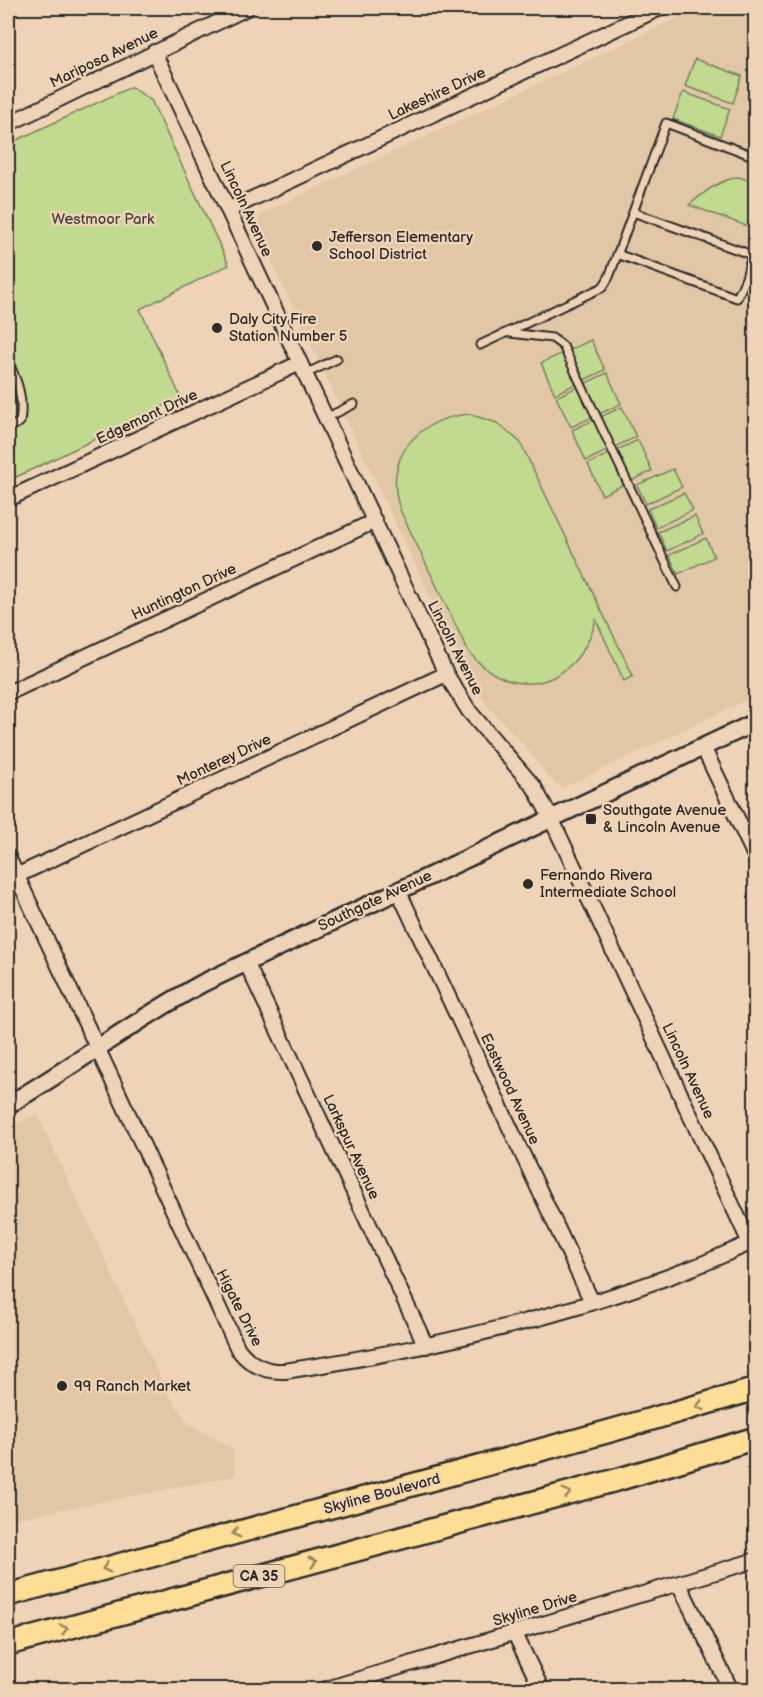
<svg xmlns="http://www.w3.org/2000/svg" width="763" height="1697" font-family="'Balsamiq Sans',sans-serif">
  <rect width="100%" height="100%" fill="#efd3b6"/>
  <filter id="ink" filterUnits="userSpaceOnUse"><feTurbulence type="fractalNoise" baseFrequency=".0167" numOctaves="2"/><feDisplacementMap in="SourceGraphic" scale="12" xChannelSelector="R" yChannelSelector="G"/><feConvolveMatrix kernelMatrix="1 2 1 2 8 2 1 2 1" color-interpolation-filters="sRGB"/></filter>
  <g filter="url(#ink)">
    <path fill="#e1c7a5" d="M699 8H755V696L562 788 549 778 524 745 487 705 464 668 255 227 263 213Z
      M37 1114 167 1392 188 1423 233 1449 235 1476 8 1520V1128Z"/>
    <path fill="#c1da90" stroke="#76825e" stroke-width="1.5" d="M695 59 742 76 733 103 685 86Z
      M131 87 151 100 229 265 140 309 181 398 8 481V144Z
      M683 92 730 109 720 136 673 119Z
      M739 177 755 183V229L689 205C705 192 718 180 739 177Z
      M591 340 605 370 555 394 541 363Z
      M607 373 621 404 571 427 556 397Z
      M622 407 636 437 586 461 572 430Z
      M469 414 497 423 520 442 633 676 624 681 596 620C578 686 514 707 468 651L401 512C381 459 417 418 469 414Z
      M638 440 652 471 602 495 588 464Z
      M673 469 682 487 646 504 637 485Z
      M684 493 693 510 656 528 648 509Z
      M695 516 703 534 667 551 658 532Z
      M706 538 714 557 678 574 669 555Z"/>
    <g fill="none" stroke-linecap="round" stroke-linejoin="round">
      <g stroke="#2b2b2b" stroke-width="11">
        <path id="service" d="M617 254 737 298 746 278 752 255 633 212
          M510 333 552 338 563 346 677 587
          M480 345 603 287 609 277 666 123 756 157
          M8 361C18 382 24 399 20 422L8 428
          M305 374 337 359
          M326 418 354 404"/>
      </g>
      <g stroke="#2b2b2b" stroke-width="18">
        <path id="minor" d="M154 52 446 674 469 711 534 787 551 818 750 1243
          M8 124 247 8
          M228 210 660 8
          M8 499 300 363
          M8 693 375 521
          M703 747 756 858
          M8 857 238 1349C250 1365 266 1372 285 1371 423 1350 562 1318 692 1268 714 1260 734 1249 756 1241
          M16 876 446 674
          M398 890 592 1302
          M246 962 426 1346
          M679 1584 731 1690
          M514 1632 542 1690
          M323 1690 756 1560"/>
      </g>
      <g stroke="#2b2b2b" stroke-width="21">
        <path id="tertiary" d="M8 1105C74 1066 135 1020 203 983L756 722"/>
      </g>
      <g stroke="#2b2b2b" stroke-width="26">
        <path id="primary" d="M8 1595 610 1431 756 1389
          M8 1644 620 1479 756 1438"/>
      </g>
      <use href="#service" stroke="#efd3b6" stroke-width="7"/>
      <use href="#minor" stroke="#efd3b6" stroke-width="14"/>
      <use href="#tertiary" stroke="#efd3b6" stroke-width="16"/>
      <use href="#primary" stroke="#fedd96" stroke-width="21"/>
    </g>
    <defs><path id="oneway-chevron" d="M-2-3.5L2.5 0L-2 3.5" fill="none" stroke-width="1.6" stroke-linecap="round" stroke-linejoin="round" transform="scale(1.5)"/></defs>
    <g stroke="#948460">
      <use href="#oneway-chevron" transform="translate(700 1406) rotate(164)"/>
      <use href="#oneway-chevron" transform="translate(567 1493) rotate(-15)"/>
      <use href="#oneway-chevron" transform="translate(236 1533) rotate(165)"/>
      <use href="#oneway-chevron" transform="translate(313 1562) rotate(-15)"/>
      <use href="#oneway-chevron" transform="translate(106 1568) rotate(165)"/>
      <use href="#oneway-chevron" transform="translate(64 1629) rotate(-15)"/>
    </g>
  </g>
  <g fill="#2b2b2b" stroke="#efd3b6" stroke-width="2">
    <circle cx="317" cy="246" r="6"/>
    <circle cx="217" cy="328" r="6"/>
    <rect x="585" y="813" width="12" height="12" rx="3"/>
    <circle cx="528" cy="884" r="6"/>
    <circle cx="62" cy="1386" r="6"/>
  </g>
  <g text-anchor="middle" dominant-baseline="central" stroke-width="5" stroke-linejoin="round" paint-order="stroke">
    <rect fill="#efd3b6" stroke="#665d55" stroke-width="1.5" x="233.5" y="1565" width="51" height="22" rx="4.5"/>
    <g font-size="14" font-weight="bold" fill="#2b2b2b">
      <text x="259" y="1576">CA 35</text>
    </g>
    <g font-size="15" fill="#2b2b2b" stroke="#efd3b6">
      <text transform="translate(104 58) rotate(-26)">Mariposa Avenue</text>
      <text transform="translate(437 94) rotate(-25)">Lakeshire Drive</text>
      <text transform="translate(246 209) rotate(65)">Lincoln Avenue</text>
      <text transform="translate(147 417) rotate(-25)">Edgemont Drive</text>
      <text transform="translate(184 592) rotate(-25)">Huntington Drive</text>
      <text transform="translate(455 648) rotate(63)">Lincoln Avenue</text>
      <text transform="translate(224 760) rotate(-25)">Monterey Drive</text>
      <text transform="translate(375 901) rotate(-25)">Southgate Avenue</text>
      <text transform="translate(688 1071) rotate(65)">Lincoln Avenue</text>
      <text transform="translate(510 1089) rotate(65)">Eastwood Avenue</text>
      <text transform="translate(351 1147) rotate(65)">Larkspur Avenue</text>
      <text transform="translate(239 1308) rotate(63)">Higate Drive</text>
      <text transform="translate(382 1494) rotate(-15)">Skyline Boulevard</text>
      <text transform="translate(535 1609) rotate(-17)">Skyline Drive</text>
    </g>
    <g font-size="15" fill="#42453a" stroke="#efd3b6">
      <text x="103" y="219">Westmoor Park</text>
    </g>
    <g font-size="15" fill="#2b2b2b" stroke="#efd3b6" text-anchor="start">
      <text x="329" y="237">Jefferson Elementary<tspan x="329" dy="17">School District</tspan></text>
      <text x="229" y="319">Daly City Fire<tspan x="229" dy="17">Station Number 5</tspan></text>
      <text x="603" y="810">Southgate Avenue<tspan x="603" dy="17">&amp; Lincoln Avenue</tspan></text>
      <text x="540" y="875">Fernando Rivera<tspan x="540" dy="17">Intermediate School</tspan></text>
      <text x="74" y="1386">99 Ranch Market</text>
    </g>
  </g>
  <rect width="763" height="1697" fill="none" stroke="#efd3b6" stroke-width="30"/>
  <rect x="15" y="15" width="733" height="1667" fill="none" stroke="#2b2b2b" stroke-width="2" filter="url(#ink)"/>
</svg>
